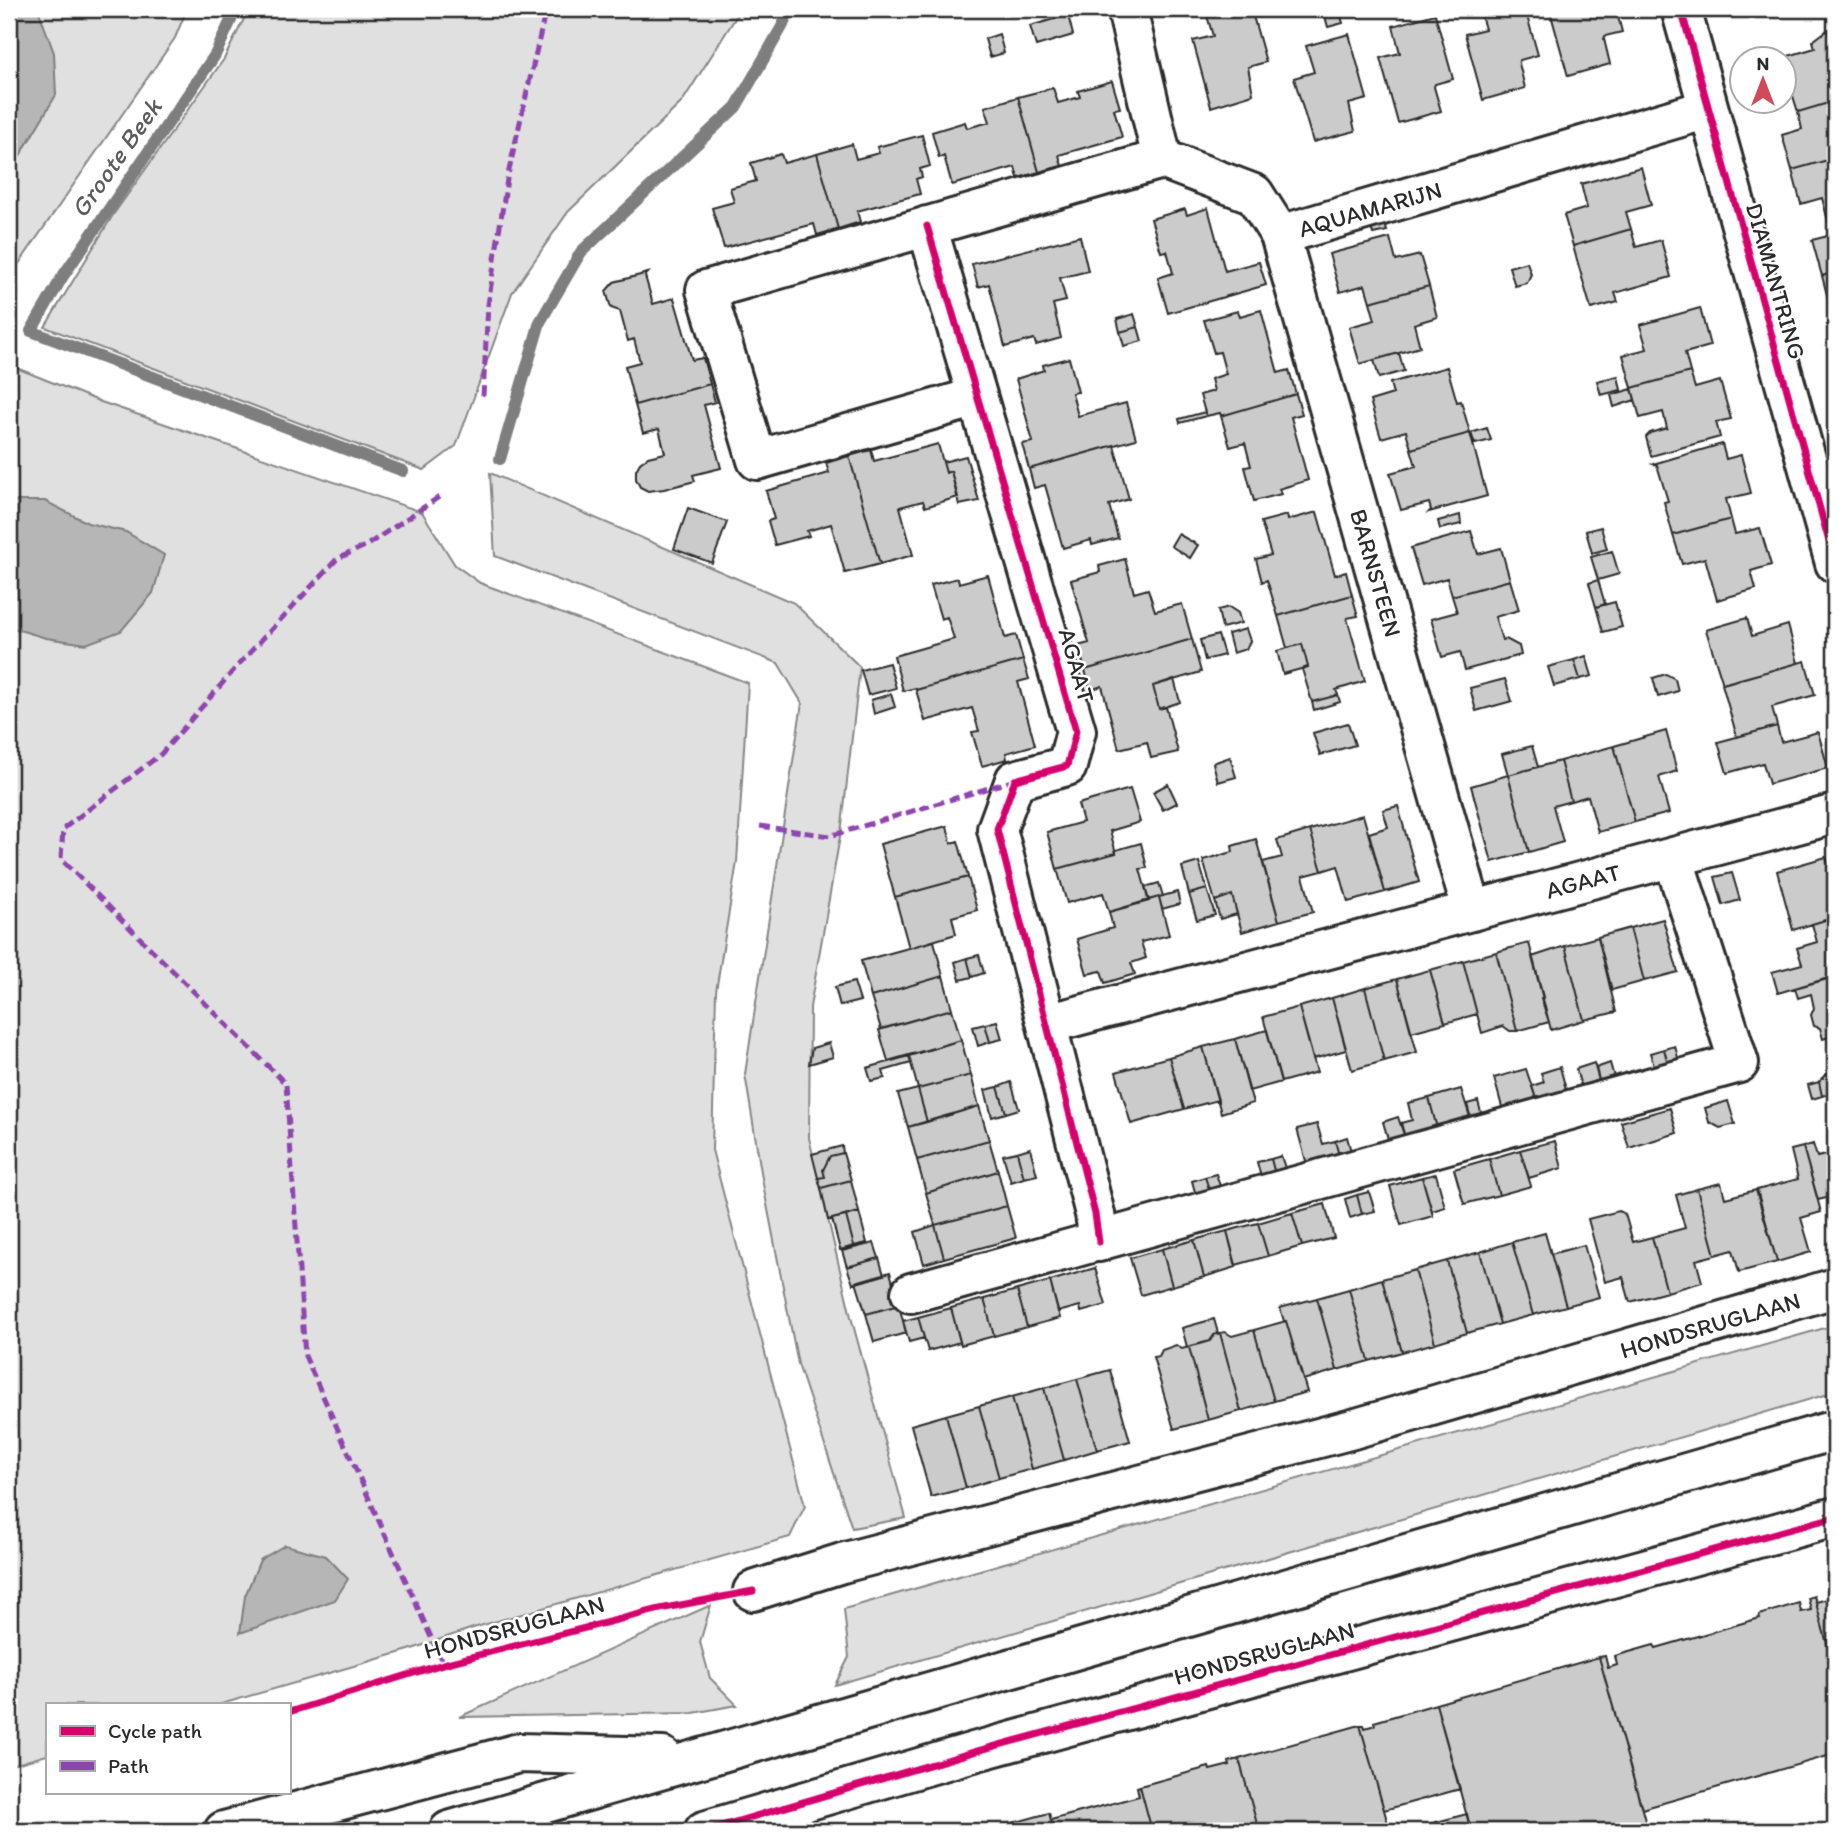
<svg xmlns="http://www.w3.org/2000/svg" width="1844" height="1840" font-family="Itim,sans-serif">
  <rect width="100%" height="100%" fill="#fff"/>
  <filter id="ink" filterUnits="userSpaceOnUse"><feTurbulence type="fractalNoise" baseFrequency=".0143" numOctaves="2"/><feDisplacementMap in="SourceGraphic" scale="14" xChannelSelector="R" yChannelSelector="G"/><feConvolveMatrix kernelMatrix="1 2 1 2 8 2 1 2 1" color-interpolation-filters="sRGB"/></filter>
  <g filter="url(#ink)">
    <path fill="#e0e0e0" stroke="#868686" stroke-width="2" d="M9 9H187L175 38 9 278Z
      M245 9H741L682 102 568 212 512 293 456 446 424 470 45 327 113 215 224 59 244 19Z
      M9 365 101 402 422 512 455 565 480 583 748 683 737 862 716 991 712 1150 805 1506 790 1537 473 1628 409 1650 218 1705H47V1755L9 1766Z
      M490 473 794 603 860 667 842 825 810 1007 809 1138 851 1317 906 1518 852 1528 798 1364 763 1184 745 1074 802 703 778 663 495 556Z
      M1835 1325V1392L835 1685 849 1657 844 1609Z
      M711 1605 700 1642 710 1678 737 1705 693 1713 459 1717Z"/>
    <path fill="#b6b6b6" stroke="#7e7e7e" stroke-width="2" d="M9 9H38L54 53 56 95 9 174Z
      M14 501H45L88 523 126 532 164 555 153 593 121 631 86 644 46 638 9 627V506Z
      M285 1545 326 1556 348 1579 335 1600 240 1633 245 1596 260 1560Z"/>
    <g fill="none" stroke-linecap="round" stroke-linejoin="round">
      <path stroke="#7e7e7e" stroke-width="12" d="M234 9 232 18 215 55 63 276 31 331 403 471
        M9 377 10 374
        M500 459 540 322 581 252 736 107 783 25 789 9"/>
    </g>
    <path fill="#cbcbcb" stroke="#2b2b2b" stroke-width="2" d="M957 9H1018L1017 14Z
      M1205 9H1251L1266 62 1248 67 1253 94 1211 107 1193 41 1213 36Z
      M1323 9H1339L1343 23 1328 27Z
      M1479 9H1525L1538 55 1520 60 1519 63 1525 88 1483 100 1465 34 1485 29Z
      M1557 9H1616L1622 32 1605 36 1604 39 1610 64 1568 76 1550 11Z
      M1435 14 1453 79 1435 84 1434 87 1441 111 1398 123 1380 58 1400 53 1393 26Z
      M1068 15 1073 35 1036 46 1030 26Z
      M1835 27V101L1798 112 1792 93 1784 95V60H1775L1815 48 1813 41 1826 31Z
      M999 34 1004 53 990 57 985 39Z
      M1349 34 1367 99 1349 104 1355 131 1313 142 1294 78 1314 72 1306 46Z
      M1112 81 1120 108 1114 109 1122 137 1059 155 1062 166 1039 172 1018 97 1053 88 1058 103 1080 97 1078 91Z
      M1018 97 1039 172 1018 178 1015 167 952 185 944 156 939 158 932 132 965 122 967 128 990 122 985 107Z
      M1835 101V158L1792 170 1782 135 1802 129 1798 112Z
      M922 135 930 166 920 169 922 177 916 179 920 194 857 211 860 222 838 229 817 154 852 144 856 159 879 153 877 147Z
      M781 154 784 163 817 154 838 229 817 235 814 224 724 248 712 208 734 202 730 188 756 181 751 163Z
      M1835 158V215L1827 217 1822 198 1801 204 1792 170Z
      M1641 167 1651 205 1626 212 1631 229 1573 246 1564 215 1587 208 1581 184Z
      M1208 208 1225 271 1259 262 1266 285 1168 313 1158 278 1173 273 1167 251 1161 252 1151 219 1185 209 1187 215Z
      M1835 215V272L1822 276 1812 240 1832 235 1827 217Z
      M1384 221 1387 231 1373 234 1370 224Z
      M1631 229 1636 247 1661 240 1671 277 1615 293 1618 302 1591 309 1573 246Z
      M1080 236 1088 271 1060 278 1066 301 1053 304 1061 338 1036 345 1034 339 1005 347 989 284 978 287 972 264Z
      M1390 238 1396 261 1420 255 1429 286 1370 302 1365 285 1340 292 1329 254Z
      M1527 262 1531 274 1527 283 1515 286 1509 267Z
      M1835 272V308L1831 310 1822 276Z
      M648 273 645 276 653 304 674 298 692 360 703 358 710 384 635 405 625 366 640 362 634 339 628 341 620 311 611 308 606 291 614 282Z
      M1429 286 1437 317 1414 324 1420 347 1360 364 1349 327 1375 320 1370 302Z
      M1700 308 1710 346 1685 353 1690 372 1632 388 1623 355 1647 349 1640 325Z
      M1261 310 1278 373 1289 370 1296 394 1221 416 1220 413 1206 416 1200 395 1214 391 1211 379 1226 374 1220 352 1214 353 1204 320 1238 311 1240 316Z
      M1134 314 1138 327 1120 332 1117 319Z
      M1138 327 1142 341 1124 346 1120 332Z
      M1399 353 1404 371 1379 378 1374 360Z
      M1069 358 1078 392 1072 393 1078 416 1126 403 1136 439 1029 469 1022 444 1033 442 1016 379 1044 370 1043 365Z
      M1447 367 1457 402 1461 401 1470 433 1411 449 1406 431 1381 438 1370 401 1393 394 1390 383Z
      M1690 372 1695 388 1720 381 1731 419 1716 422 1720 437 1651 456 1646 437 1650 433 1667 428 1663 412 1640 418 1632 388Z
      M1618 376 1621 390 1601 395 1597 381Z
      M710 384 715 402 704 405 721 468 693 475 695 481 664 489 648 491 640 487 636 479V470L640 463 648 457 665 453 659 429 643 433 635 405Z
      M1632 389 1635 400 1614 407 1611 395Z
      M1296 394 1302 414 1291 417 1308 480 1279 489 1281 494 1254 501 1245 467 1251 466 1245 443 1230 447 1221 416Z
      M1205 412 1206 416 1180 423 1179 419Z
      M1487 428 1491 440 1475 444 1471 433Z
      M1470 433 1487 496 1429 512 1431 510 1429 503 1401 510 1390 473 1416 466 1411 449Z
      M938 444 946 473 951 471 958 497 925 507 923 501 900 507 913 555 880 564 849 456 871 450 874 461Z
      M1722 444 1726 459 1741 455 1751 493 1726 499 1731 519 1673 535 1664 502 1668 501 1657 465 1653 464Z
      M1114 445 1129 499 1109 505 1118 538 1092 545 1091 540 1063 548 1045 485 1034 488 1029 469Z
      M849 456 880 564 845 573 831 524 807 531 809 536 775 545 768 521 774 519 766 491 829 473 826 463Z
      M966 456 979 501 959 505 951 471 946 473 943 462Z
      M688 508 727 522 712 563 674 549Z
      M1317 512 1335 575 1346 572 1352 595 1278 616 1267 580 1262 582 1256 559 1271 555 1261 522 1287 515 1288 520Z
      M1460 515 1461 524 1440 529 1438 521Z
      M1731 519 1735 534 1760 528 1771 565 1751 571 1756 589 1717 600 1705 558 1682 564 1673 535Z
      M1601 527 1607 549 1592 553 1586 531Z
      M1471 531 1478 554 1501 548 1510 580 1452 596 1447 578 1422 585 1411 548Z
      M1178 534 1198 545 1190 558 1171 546Z
      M1612 551 1619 574 1598 580 1591 557Z
      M1125 559 1134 593 1148 589 1155 611 1182 604 1192 639 1085 670 1078 646 1089 643 1071 580 1100 572 1099 566Z
      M988 575 1005 638 1016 635 1023 660 916 690V688L903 691 894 656 954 639 947 617 941 619 931 585 958 578 959 583Z
      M1510 580 1519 610 1495 617 1502 640 1506 639 1519 646 1521 655 1465 670 1460 652 1442 657 1431 619 1457 612 1452 596Z
      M1598 580 1605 604 1596 607 1589 583Z
      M1352 595 1358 616 1347 618 1365 681 1336 690 1338 695 1312 702 1302 669 1308 667 1302 644 1287 648 1278 616Z
      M1615 602 1622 627 1603 632 1596 607Z
      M1229 607 1238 613 1241 623 1222 628 1218 610Z
      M1747 618 1752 636 1788 625 1798 663 1723 684 1706 630Z
      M1246 629 1250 641 1246 649 1233 653 1228 634Z
      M1218 635 1224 655 1205 660 1200 640Z
      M1192 639 1201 672 1153 686 1159 709 1166 707 1178 752 1151 758 1147 742 1119 749 1102 686 1090 690 1085 670Z
      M1302 644 1308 667 1283 674 1277 651Z
      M1586 656 1592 676 1580 679 1574 660Z
      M1023 660 1029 679 1018 682 1035 745 1006 753 1007 759 982 766 972 732 979 731 972 708 925 721 916 690Z
      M1574 660 1580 679 1554 686 1548 667Z
      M1805 661 1815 695 1772 707 1777 726 1737 737 1722 684Z
      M889 663 896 688 868 695 861 670Z
      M1666 674 1675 679 1678 691 1658 697 1653 678Z
      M1174 679 1180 702 1159 709 1153 686Z
      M1505 679 1512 701 1476 711 1470 688Z
      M891 694 895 707 874 714 871 700Z
      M1338 695 1340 702 1314 710 1312 702Z
      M1348 723 1355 745 1320 755 1313 733Z
      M1777 726 1781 742 1818 732 1828 768 1769 784 1763 763 1727 773 1718 742Z
      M1666 731 1677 771 1659 777 1669 813 1635 822 1614 746Z
      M1532 746 1538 767 1508 775 1502 754Z
      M1614 746 1635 822 1598 832 1588 796 1571 801 1560 761Z
      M1230 757 1236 777 1218 782 1213 763Z
      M1560 761 1571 801 1553 806 1563 842 1529 852 1508 775Z
      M1508 775 1529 852 1492 862 1471 786Z
      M1168 784 1177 803 1163 810 1153 792Z
      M1130 789 1140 822 1110 831 1116 853 1057 869 1047 832 1083 822 1078 804Z
      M1398 806 1419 882 1385 892 1369 833 1388 827 1383 810Z
      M1363 815 1385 892 1348 902 1338 866 1322 871 1310 830Z
      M947 826 951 843 958 841 968 877 895 897 880 844Z
      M1310 830 1322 871 1303 876 1313 912 1279 921 1263 862 1282 857 1277 840Z
      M1256 839 1279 921 1242 932 1232 895 1215 901 1203 860 1233 852 1232 846Z
      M1141 843 1147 868 1140 869 1149 901 1109 912 1103 893 1067 903 1057 869 1116 853V850Z
      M1826 857 1833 878H1835V917L1793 930 1777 871Z
      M1199 862 1207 889 1189 894 1182 867Z
      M1732 873 1740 900 1723 905 1715 877Z
      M968 877 977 910 952 917 956 934 909 948 895 897Z
      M1159 883 1163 896 1148 900 1145 887Z
      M1207 889 1215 915 1197 920 1189 894Z
      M1177 892 1180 904 1162 909 1159 897Z
      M1232 895 1237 914 1220 919 1215 901Z
      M1159 897 1169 935 1141 942 1146 958 1131 963 1135 974 1105 983 1101 971 1087 974 1077 939 1113 928 1109 912Z
      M1835 917V976L1778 993 1772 972 1802 964 1797 948 1817 942 1812 924Z
      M1663 919 1678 972 1644 981 1630 928Z
      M1630 928 1644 981 1612 990 1598 937Z
      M1598 937 1616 1012 1584 1020 1565 946Z
      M934 941 943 976 871 997 861 961Z
      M1529 943 1543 997 1541 998 1549 1022 1517 1031 1496 952Z
      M1565 946 1584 1020 1551 1030 1532 957Z
      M1496 952 1517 1031H1510L1503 1026 1482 1033 1477 1014 1463 961Z
      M979 955 984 973 972 977 967 958Z
      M967 958 972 977 960 980 955 962Z
      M1463 961 1477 1014 1445 1023 1430 970Z
      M1430 970 1445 1023 1411 1032 1397 979Z
      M943 976 952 1009 881 1029 871 997Z
      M1835 977V1035L1823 1039 1820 1028 1814 1026 1811 1015 1814 1008 1811 994 1798 998 1795 988Z
      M1397 979 1417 1052 1384 1061 1365 988Z
      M854 982 860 1001 840 1006 835 987Z
      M1365 988 1384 1061 1352 1070 1332 998Z
      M1332 998 1346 1050 1313 1059 1299 1007Z
      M1299 1007 1317 1072 1281 1082 1263 1017Z
      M952 1009 961 1040 888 1061 879 1030Z
      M997 1021 1002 1039 990 1042 985 1024Z
      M985 1024 990 1042 978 1046 973 1027Z
      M1267 1030 1281 1082 1249 1091 1235 1039Z
      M1835 1035V1063L1828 1038Z
      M1235 1039 1253 1103 1221 1113 1203 1047Z
      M961 1040 971 1075 918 1089 909 1056Z
      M829 1043 833 1057 809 1064 812 1048Z
      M1675 1046 1680 1065 1669 1068 1664 1049Z
      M1203 1047 1218 1100 1184 1109 1169 1057Z
      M1664 1049 1669 1068 1656 1071 1650 1053Z
      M909 1056 911 1063 883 1071 885 1078 871 1081 867 1068Z
      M1169 1057 1184 1109 1131 1124 1116 1072Z
      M1594 1063 1601 1088 1583 1093 1576 1069Z
      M1610 1063 1616 1084 1601 1088 1596 1068Z
      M1835 1066V1092L1822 1096 1819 1082Z
      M1560 1067 1568 1097 1538 1105 1532 1086 1544 1082 1541 1073Z
      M1526 1069 1538 1105 1504 1114 1494 1078Z
      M971 1075 979 1106 927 1122 918 1089Z
      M1011 1082 1019 1109 1006 1113 998 1087Z
      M1819 1082 1822 1096 1812 1099 1808 1085Z
      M998 1087 1006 1113 992 1117 985 1090Z
      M918 1089 927 1122 908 1127 898 1094Z
      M1461 1089 1472 1123 1438 1132 1429 1098Z
      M1429 1098 1438 1132 1406 1141 1401 1123 1412 1120 1408 1103Z
      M1478 1101 1483 1120 1472 1123 1467 1104Z
      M1728 1101 1735 1124 1720 1128 1709 1122 1705 1108Z
      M979 1106 989 1140 917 1160 908 1127Z
      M1670 1108 1677 1133 1629 1148 1621 1122Z
      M1398 1117 1406 1141 1390 1146 1383 1122Z
      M1317 1124 1323 1144 1335 1141 1340 1159 1308 1168 1297 1129Z
      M1347 1137 1352 1155 1340 1159 1335 1141Z
      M989 1140 998 1171 926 1193 917 1160Z
      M1555 1141 1562 1168 1529 1178 1520 1150Z
      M1813 1144 1817 1157 1835 1153V1196L1818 1200 1803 1147Z
      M842 1146 843 1153 830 1156 823 1170 825 1177 818 1178 812 1154Z
      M1803 1147 1821 1212 1801 1218 1811 1252 1777 1262 1757 1190 1798 1179 1791 1150Z
      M1030 1148 1037 1175 1024 1178 1017 1152Z
      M1520 1150 1531 1186 1499 1195 1489 1159Z
      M1017 1152 1024 1178 1011 1182 1003 1155Z
      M843 1153 851 1180 821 1188 818 1178 825 1177 823 1170 830 1156Z
      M1281 1156 1287 1174 1276 1178 1271 1159Z
      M1271 1159 1276 1178 1262 1181 1257 1162Z
      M1489 1159 1499 1195 1464 1204 1454 1169Z
      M998 1171 1007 1206 935 1225 926 1193Z
      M1216 1174 1222 1192 1211 1195 1205 1177Z
      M1436 1174 1445 1207 1432 1211 1422 1177Z
      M1205 1177 1211 1195 1197 1199 1192 1181Z
      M1422 1177 1433 1216 1401 1225 1390 1186Z
      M851 1180 859 1212 828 1220 821 1188Z
      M1721 1183 1725 1198 1756 1190 1777 1262 1739 1272 1733 1250 1715 1255 1697 1189Z
      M1697 1189 1715 1255 1696 1260 1702 1282 1667 1292 1652 1237 1685 1228 1676 1195Z
      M1369 1192 1375 1211 1362 1214 1357 1195Z
      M1357 1195 1362 1214 1350 1218 1345 1199Z
      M1325 1204 1334 1238 1302 1246 1292 1213Z
      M1007 1206 1016 1238 944 1258 935 1225Z
      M1619 1211 1625 1214 1633 1242 1652 1237 1667 1292 1630 1302 1623 1277 1605 1282 1588 1219Z
      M859 1212 867 1243 854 1246 846 1216Z
      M1292 1213 1302 1246 1268 1256 1258 1223Z
      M846 1216 854 1246 840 1250 832 1219Z
      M1258 1223 1268 1256 1236 1265 1227 1231Z
      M935 1225 944 1258 924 1264 915 1232Z
      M1227 1231 1236 1267 1204 1277 1194 1240Z
      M1545 1233 1566 1306 1533 1315 1512 1242Z
      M1194 1240 1204 1277 1172 1286 1162 1249Z
      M1512 1242 1533 1315 1500 1324 1480 1252Z
      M874 1243 879 1258 847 1267 842 1251Z
      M1584 1245 1599 1297 1566 1306 1551 1254Z
      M1162 1249 1172 1286 1141 1295 1130 1258Z
      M1480 1252 1500 1324 1467 1333 1447 1261Z
      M879 1258 884 1275 853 1284 847 1267Z
      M1447 1261 1467 1333 1435 1343 1415 1270Z
      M1095 1268 1106 1305 1081 1312 1080 1306 1058 1312 1050 1281Z
      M1415 1270 1435 1343 1402 1352 1382 1279Z
      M890 1272 899 1305 866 1314 856 1282Z
      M1382 1279 1402 1352 1369 1361 1349 1289Z
      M1050 1281 1060 1318 1027 1327 1017 1290Z
      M1349 1289 1369 1361 1337 1370 1317 1298Z
      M1017 1290 1027 1327 994 1336 984 1299Z
      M1317 1298 1337 1370 1303 1380 1286 1321H1284L1280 1308Z
      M984 1299 994 1336 961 1345 951 1308Z
      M899 1305 906 1333 874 1342 866 1314Z
      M951 1308 960 1342 928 1351 918 1317Z
      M918 1317 924 1338 909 1342 903 1321Z
      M1214 1319 1218 1333 1214 1335 1210 1341 1187 1347 1182 1328Z
      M1286 1321 1307 1392 1274 1401 1254 1330Z
      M1254 1330 1274 1401 1241 1411 1220 1333 1225 1332 1232 1336Z
      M1220 1333 1241 1411 1208 1420 1189 1347 1210 1341 1214 1335Z
      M1176 1345 1182 1349 1189 1347 1208 1420 1174 1429 1153 1357 1159 1356 1162 1350Z
      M1110 1370 1130 1441 1097 1450 1077 1379Z
      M1077 1379 1097 1450 1064 1460 1044 1388Z
      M1044 1388 1064 1460 1032 1469 1012 1397Z
      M1012 1397 1032 1469 999 1478 979 1406Z
      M979 1406 999 1478 966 1488 946 1415Z
      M946 1415 966 1488 931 1497 911 1425Z
      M1814 1596 1835 1673V1754L1642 1809 1599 1657 1605 1656 1608 1668 1617 1665 1615 1656 1654 1645 1656 1648 1760 1618 1759 1615 1799 1603 1801 1612 1811 1610 1808 1598Z
      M1814 1596 1816 1602 1835 1597V1673Z
      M1599 1657 1648 1831H1471L1436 1704Z
      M1436 1704 1460 1789 1384 1810 1360 1725H1364L1365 1728 1375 1725 1374 1722Z
      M1360 1725 1390 1831H1259L1239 1759Z
      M1239 1759 1259 1831H1152L1140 1786 1209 1767 1210 1770 1230 1765 1229 1762Z
      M1140 1786 1152 1831H1054L1051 1820 1139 1796 1137 1787Z
      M1049 1813 1054 1831H983Z
      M1467 1814 1471 1831H1402Z"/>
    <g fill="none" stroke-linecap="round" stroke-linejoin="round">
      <g stroke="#2b2b2b" stroke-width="44">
        <path id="minor" d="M1127 9 1162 159 1254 194 1280 235 1708 109
          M1681 9 1835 563
          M927 226 1076 731 1067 766 1015 780 997 829 1095 1214 1099 1242
          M1280 235 1472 911
          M977 397 757 460 706 290 1162 159
          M1047 1024 1835 814
          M911 1293 1739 1063 1673 857
          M753 1591 842 1563 1353 1429 1835 1288
          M704 1831 977 1751 1835 1517"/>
      </g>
      <g stroke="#2b2b2b" stroke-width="44">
        <path id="major" d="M224 1831 519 1753 663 1757
          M449 1831 1835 1430"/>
      </g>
      <use href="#minor" stroke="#fff" stroke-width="38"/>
      <use href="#major" stroke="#fff" stroke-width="38"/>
      <path stroke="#8e44ad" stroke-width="5" stroke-dasharray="10 5" stroke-linecap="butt" d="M9 292H19
        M483 396 488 305 507 179 546 9
        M439 497 367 545 337 559 240 663 161 754 63 829 61 859 286 1084 305 1356 443 1664
        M760 826 830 836 1015 780"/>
      <g stroke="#fff" stroke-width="11">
        <path id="cycleway" d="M1681 9 1835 563
          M927 226 1076 731 1067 766 1015 780 997 829 1095 1214 1099 1242
          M289 1712 443 1664 660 1609 753 1591
          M704 1831 977 1751 1835 1517"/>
      </g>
      <use href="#cycleway" stroke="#d6006c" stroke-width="7"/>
    </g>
  </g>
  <g text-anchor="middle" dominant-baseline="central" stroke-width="5" stroke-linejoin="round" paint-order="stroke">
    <g font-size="24" fill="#2b2b2b" stroke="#fff">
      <text transform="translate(1370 209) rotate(-16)">AQUAMARIJN</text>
      <text transform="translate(1776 281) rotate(74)">DIAMANTRING</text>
      <text transform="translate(1376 573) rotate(74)">BARNSTEEN</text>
      <text transform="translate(1077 665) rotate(74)">AGAAT</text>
      <text transform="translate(1583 881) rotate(-15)">AGAAT</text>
      <text transform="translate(1710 1325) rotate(-16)">HONDSRUGLAAN</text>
      <text transform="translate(514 1627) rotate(-15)">HONDSRUGLAAN</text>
      <text transform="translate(1264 1653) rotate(-15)">HONDSRUGLAAN</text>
    </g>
    <g font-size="26" font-style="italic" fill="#5c5c5c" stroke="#fff">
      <text transform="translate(116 158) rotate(-55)">Groote Beek</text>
    </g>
  </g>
  <rect width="1844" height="1840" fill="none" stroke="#fff" stroke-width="35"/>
  <rect x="18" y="18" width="1809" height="1805" fill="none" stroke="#2b2b2b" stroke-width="2.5" filter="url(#ink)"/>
  <rect x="46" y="1703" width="245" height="91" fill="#ffffff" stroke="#aaaaaa" stroke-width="2"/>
  <rect x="60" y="1726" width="35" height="10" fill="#d6006c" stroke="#aaaaaa" stroke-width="2"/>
  <text x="108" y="1738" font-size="21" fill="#2b2b2b">Cycle path</text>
  <rect x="60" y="1761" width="35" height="10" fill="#8e44ad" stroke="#aaaaaa" stroke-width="2"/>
  <text x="108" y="1773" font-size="21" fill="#2b2b2b">Path</text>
  <g transform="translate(1763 80)"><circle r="33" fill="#ffffff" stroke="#aaaaaa" stroke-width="2"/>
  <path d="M0-5L12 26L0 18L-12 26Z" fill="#d1495b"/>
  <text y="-10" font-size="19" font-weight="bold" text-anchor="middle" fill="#2b2b2b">N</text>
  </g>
</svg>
